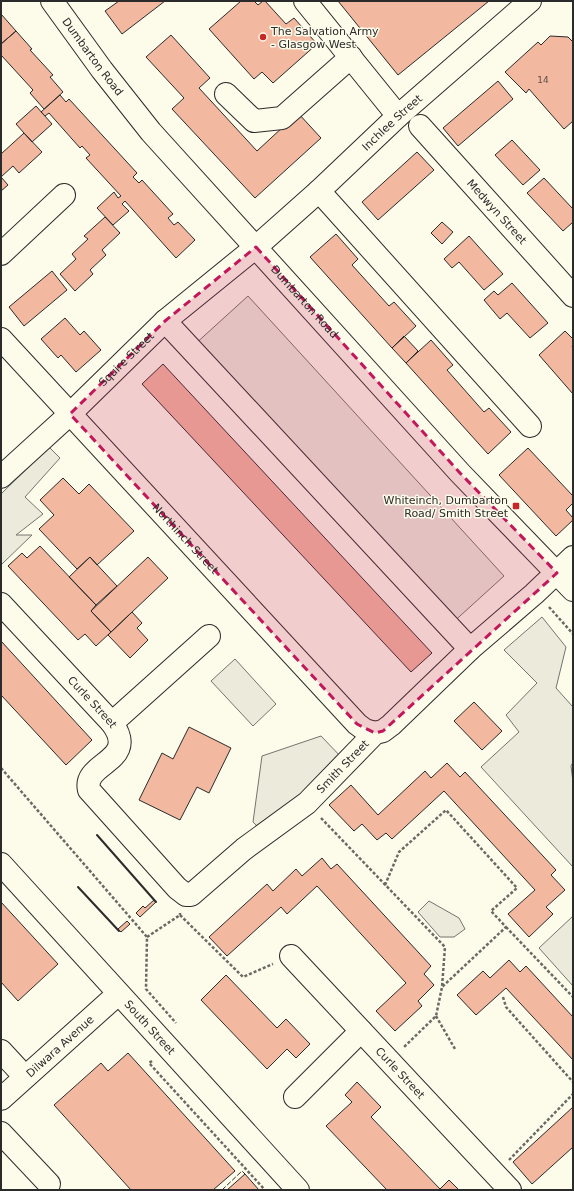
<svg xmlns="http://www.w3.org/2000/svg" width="574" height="1191" font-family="'DejaVu Sans',sans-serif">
  <rect width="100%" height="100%" fill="#fdfbea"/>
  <path fill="#ecebdb" stroke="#74746e" d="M248 296 504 576 449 626 193 346Z
    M49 447 60 458 25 497 43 514 16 535H32L1 565V494Z
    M542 617 566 647 556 688 573 707V762L571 766 573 782V867L481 767 519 732 506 715 537 683 504 650Z
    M235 659 276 704 253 726 211 681Z
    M321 736 344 760 265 834 253 822 262 756Z
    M429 901 459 918 465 929 454 937H440L418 912Z
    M573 916V986L539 948Z"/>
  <path fill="#f2b8a0" stroke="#2b2b2b" d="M119 1H165L122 34 105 11Z
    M241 1H254L258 5 263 1H265L286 24 294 18 317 44 273 83 262 72 254 79 209 29Z
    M338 1H489L398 75Z
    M1 14 16 31 1 44Z
    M16 31 32 49 30 50 53 75 50 77 63 92 44 109 30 93 33 90 1 55V44Z
    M171 35 210 78 199 88 257 151 298 113 321 138 255 198 172 109 184 98 146 57Z
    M550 36 568 37 573 42V121L564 129 529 89 526 93 505 72 538 42 541 45Z
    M498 81 513 99 458 146 443 128Z
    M60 95 66 102 69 99 137 173 133 177 139 183 142 180 173 214 168 218 174 225 178 222 195 240 176 258 125 201 122 204 129 211 113 225 97 208 114 192 118 198 121 196 86 158 90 155 82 146 80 148 49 113 45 116 41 112Z
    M36 106 52 124 32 142 16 124Z
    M24 133 42 152 19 173 13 166 1 177V154Z
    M512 140 540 170 523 185 495 155Z
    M417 152 434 170 378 220 362 202Z
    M1 177 8 185 1 191Z
    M544 178 573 209V222L563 231 527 193Z
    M105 217 120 233 102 250 106 255 90 270 93 274 75 291 60 274 76 259 72 254 88 239 84 236Z
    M442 222 453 232 442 244 431 233Z
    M336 234 358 259 352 265 389 306 394 302 416 326 392 348 310 257Z
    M469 236 503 274 484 290 459 262 452 268 444 259Z
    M52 271 67 290 24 326 9 307Z
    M512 283 548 323 530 338 507 313 500 319 484 300 494 291 498 295Z
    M65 318 80 335 84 331 101 350 76 372 61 355 58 358 41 339Z
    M565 331 573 339V345L572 346 573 348V394L539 355Z
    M404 336 418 351 406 363 392 348Z
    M431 340 453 365 447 370 484 412 489 408 511 432 488 454 406 363Z
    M163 364 432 653 411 672 142 384Z
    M528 448 573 496V503L566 510 573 518V520L556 536 499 475Z
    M63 478 79 494 89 484 134 531 97 565 90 557 77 569 39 529 54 515 40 500Z
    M40 546 96 605 91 611 111 632 96 646 85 634 78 640 8 566 22 553 27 558Z
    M90 557 117 586 96 605 69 577Z
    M148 557 168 578 111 632 91 611Z
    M132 612 142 623 137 628 148 640 130 658 108 635Z
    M1 641 92 740 66 765 1 695Z
    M474 702 502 731 482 750 454 721Z
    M189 727 231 748 209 793 197 787 180 820 139 800 162 753 173 759Z
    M447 763 460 777 465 772 556 870 551 875 565 890 546 907 553 914 529 937 508 914 535 890 444 791 392 839 386 833 377 840 362 824 354 831 329 805 351 785 378 815 425 771 431 778Z
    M322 858 331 869 337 864 431 966 424 974 434 985 418 1001 422 1006 395 1031 376 1011 406 983 317 886 287 914 281 907 227 956 209 937 267 884 273 891 296 869 302 876Z
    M154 900 156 902 140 917 136 913 143 906 145 908Z
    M1 902 58 964 18 1001 1 982Z
    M127 921 130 924 121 932 118 929Z
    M509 960 520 972 526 966 573 1017V1060L506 988 476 1015 457 995 483 971 490 978Z
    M226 975 277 1028 286 1019 310 1044 296 1058 287 1049 267 1069 201 1000Z
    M128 1053 235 1171 213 1190H131L54 1105 101 1063 108 1071Z
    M357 1082 381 1107 371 1117 440 1189 449 1180 459 1190H387L326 1126 352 1102 345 1095Z
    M573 1107V1147L532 1184 513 1162Z
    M245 1174 259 1190H227Z"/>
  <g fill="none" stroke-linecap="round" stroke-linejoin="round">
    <g stroke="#2b2b2b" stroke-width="24">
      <g id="minor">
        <path id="s1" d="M52 1 102 70 151 132 460 473 573 590"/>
        <path d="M305 1 398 116"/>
        <path d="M226 94 254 121 282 118 351 57"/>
        <path id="s2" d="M420 126 573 296"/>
        <path d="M319 191 530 426"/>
        <path d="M1 254 64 195"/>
        <path d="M165 321 470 649"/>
        <path id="s3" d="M1 339 357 724 365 730 375 733"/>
        <path id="s4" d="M1 477 70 414 165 321 256 247 319 191 398 116 530 1"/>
        <path id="s5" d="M1 604 112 723C140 762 82 762 89 790L177 888 186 895H191L244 849 307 803 375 733 383 731 391 725 470 649 534 594 573 557"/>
        <path d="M112 723 209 636"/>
        <path id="s6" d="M1 864 298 1190"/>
        <path id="s7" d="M291 956 510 1190"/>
        <path d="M1 1051 25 1077"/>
        <path d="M295 1097 361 1031"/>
        <path id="s8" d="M1 1099 118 994"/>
        <path d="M1 1133 49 1184"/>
      </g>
    </g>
    <path stroke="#6a6964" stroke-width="2.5" stroke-dasharray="3 2" stroke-linecap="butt" d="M549 607 573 634
      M1 768 147 937 146 989 176 1023
      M321 818 445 947 442 987 436 1016 404 1047
      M385 885 399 852 446 810 517 888 491 911 506 927 442 987
      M180 915 243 977 273 964
      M506 927 573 997
      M147 937 180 915V913
      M503 997 506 1007 573 1082
      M436 1016 455 1049
      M152 1061 149 1063 265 1190
      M509 1160 573 1094"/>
    <use href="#minor" stroke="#fdfbea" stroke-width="22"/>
    <path stroke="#2b2b2b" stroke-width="1" stroke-dasharray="5 2" stroke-linecap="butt" d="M222 1190 242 1171 245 1174"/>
    <path stroke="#2b2b2b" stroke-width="2" d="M97 835 156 902
      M78 887 119 931"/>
  </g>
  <path fill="#c2185b" fill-opacity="0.2" stroke="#c2185b" stroke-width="3" stroke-dasharray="8 5" stroke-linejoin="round" d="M256 247 460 473 557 573 383 731 375 733 357 724 70 414 165 321Z"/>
  <g fill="#c62828" stroke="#fdfbea" stroke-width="1.5">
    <circle cx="263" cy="37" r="4"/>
    <rect x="512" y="502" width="8" height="8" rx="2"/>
  </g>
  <g text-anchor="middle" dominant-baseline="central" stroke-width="3" stroke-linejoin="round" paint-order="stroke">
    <g font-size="9" fill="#5d4e48">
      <text x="543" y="80">14</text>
    </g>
    <g font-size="11" fill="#2b2b2b" stroke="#fdfbea" text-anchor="start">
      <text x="271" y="31">The Salvation Army<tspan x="271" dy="13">- Glasgow West</tspan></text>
      <text x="508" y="500" text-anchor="end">Whiteinch, Dumbarton<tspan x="508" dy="13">Road/ Smith Street</tspan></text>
    </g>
    <g font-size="11" fill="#2b2b2b" stroke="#fdfbea">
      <text stroke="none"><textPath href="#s1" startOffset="69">Dumbarton Road</textPath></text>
      <text stroke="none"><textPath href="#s4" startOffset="528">Inchlee Street</textPath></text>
      <text stroke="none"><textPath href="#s2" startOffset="115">Medwyn Street</textPath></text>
      <text stroke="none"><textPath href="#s1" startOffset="393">Dumbarton Road</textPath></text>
      <text stroke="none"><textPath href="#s4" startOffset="172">Squire Street</textPath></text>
      <text stroke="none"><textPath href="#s3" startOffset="272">Northinch Street</textPath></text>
      <text stroke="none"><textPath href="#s5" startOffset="134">Curle Street</textPath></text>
      <text stroke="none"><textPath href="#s5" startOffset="591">Smith Street</textPath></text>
      <text stroke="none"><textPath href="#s6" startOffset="221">South Street</textPath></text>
      <text stroke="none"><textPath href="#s8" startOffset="79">Dilwara Avenue</textPath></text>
      <text stroke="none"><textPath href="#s7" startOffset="160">Curle Street</textPath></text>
    </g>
  </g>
  <rect width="574" height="1191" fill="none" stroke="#2b2b2b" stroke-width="4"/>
</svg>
